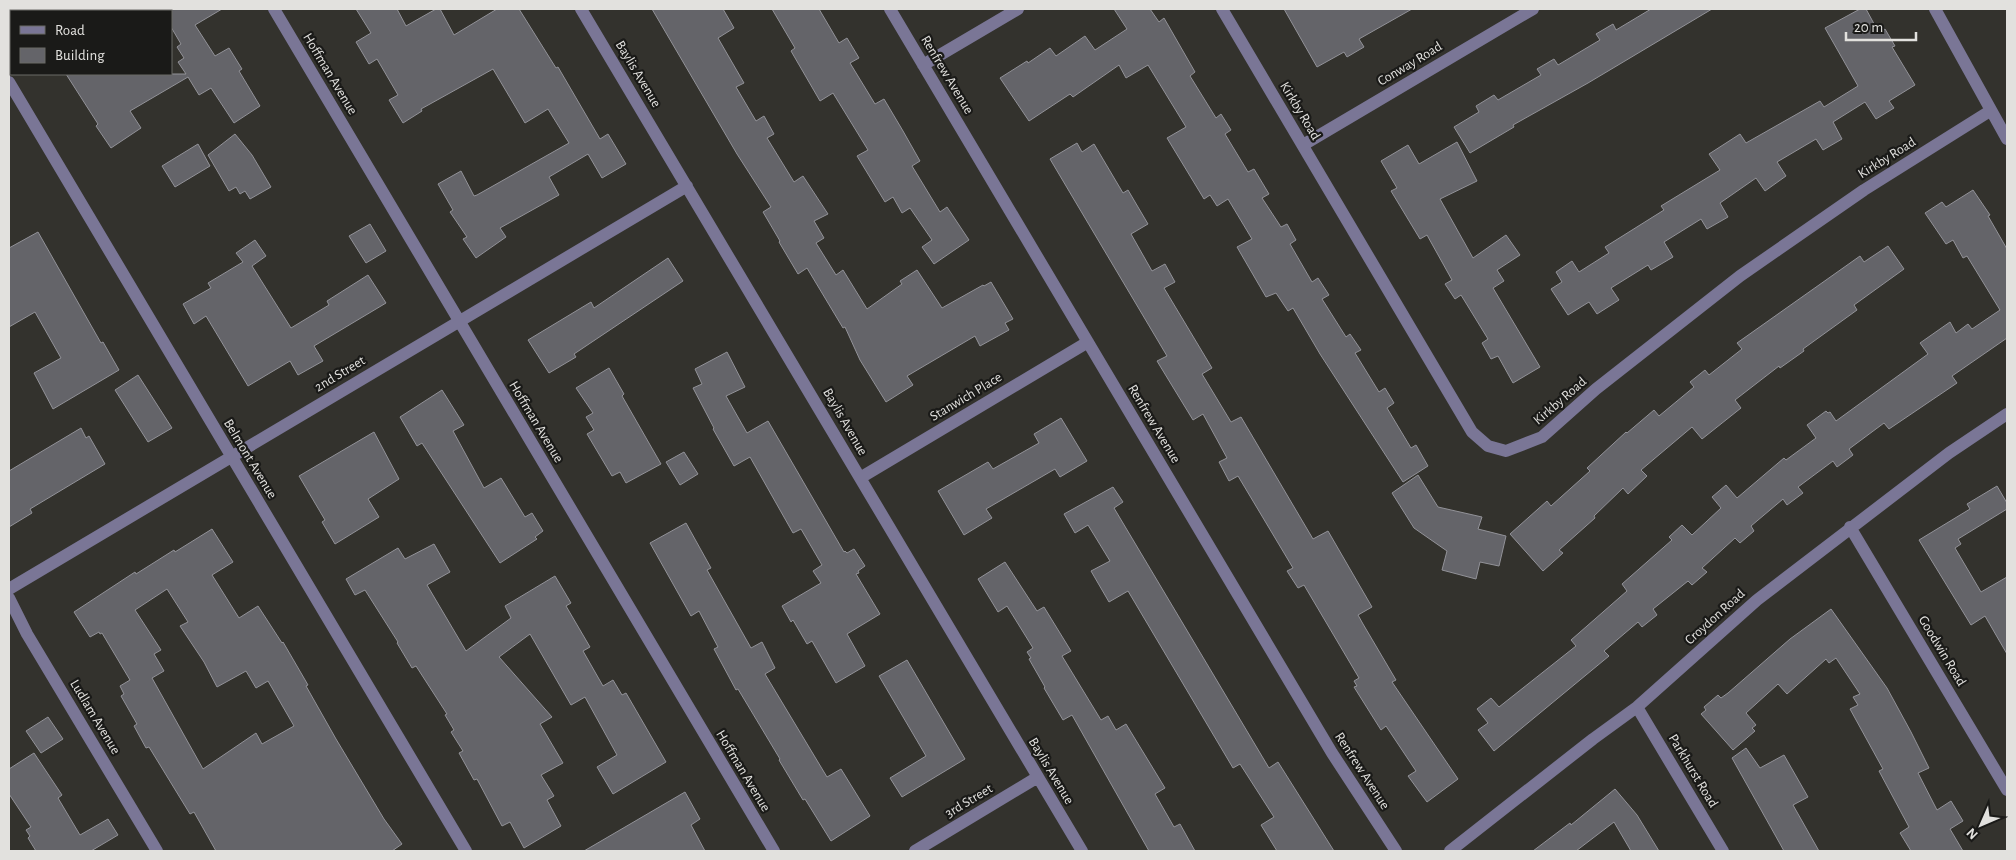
<svg xmlns="http://www.w3.org/2000/svg" width="2016" height="860" font-family="'Alegreya Sans',sans-serif">
  <rect width="100%" height="100%" fill="#33322d"/>
  <path fill="#646469" stroke="#929298" fill-rule="evenodd" d="M171 9H222L195 25 215 56 229 48 242 69 239 71 260 106 234 123 211 88 199 95 188 77 130 111 141 128 111 148 96 126 98 124 66 74H186L178 62 184 58 177 47 181 44 171 27Z
    M356 9H397L406 26 436 9H440L454 35 497 9H519L556 68 558 67 600 139 608 134 626 164 602 178 588 154 549 177 559 195 500 228 506 237 476 258 463 239 467 237 450 212 453 210 438 184 461 171 474 196 477 195 569 143 548 109 525 123 493 69 421 109 422 111 403 123 389 100 398 95 377 59 369 64 356 42 371 33Z
    M652 9H723L734 28 718 38 744 83 736 87 756 121 764 116 774 134 767 138 794 182 803 176 828 214 814 221 824 238 816 243 836 275 843 270 867 309 902 284 900 281 917 270 942 308 983 285 984 286 991 282 1013 319 1005 323 1009 330 980 346 975 336 907 376 913 385 886 402 860 360 845 327 843 328 807 268 798 274 779 242 780 241 763 212 771 207 737 154Z
    M772 9H819L839 43 847 38 859 58 850 63 875 104 884 99 903 131 920 161 912 166 940 212 947 207 969 240 934 264 922 247 932 240 910 208 902 213 893 197 885 202 857 156 868 150 833 93 820 101 791 51 795 48Z
    M1114 9H1150L1159 22 1164 18 1195 72 1190 76 1216 118 1221 114 1231 130 1225 134 1248 172 1254 169 1269 194 1262 198 1281 227 1287 224 1296 240 1290 244 1312 282 1318 278 1329 295 1322 299 1346 337 1350 334 1361 350 1355 353 1379 392 1385 388 1394 403 1387 408 1411 448 1416 445 1428 466 1403 482 1320 354 1293 308 1288 311 1276 293 1266 297 1237 247 1252 239 1228 199 1217 206 1210 195 1204 199 1167 138 1186 127 1148 65 1126 78 1119 65 1073 97 1070 94 1029 121 1000 78 1027 61 1028 63 1050 48 1056 56 1085 36 1095 50 1127 29Z
    M1284 9H1412L1359 39 1364 47 1347 57 1344 52 1317 67Z
    M1651 9H1712L1588 83 1513 125 1514 127 1470 153 1454 127 1479 112 1476 106 1494 95 1498 100 1541 75 1537 69 1554 59 1558 65 1600 40 1596 34 1613 24 1616 30Z
    M1860 9H1866L1879 33 1885 29 1895 46 1892 47 1915 85 1889 101 1894 108 1876 119 1865 102 1833 122 1842 139 1823 150 1816 139 1777 162 1786 176 1765 191 1756 178 1720 203 1728 217 1707 229 1701 219 1664 242 1673 257 1651 270 1648 265 1611 288 1619 300 1597 314 1589 302 1568 315 1551 289 1562 282 1556 272 1572 261 1579 272 1609 253 1605 247 1664 210 1661 206 1720 170 1709 154 1740 134 1746 143 1820 101 1824 107 1858 86 1825 28Z
    M235 134 252 155 271 187 250 199 245 191 240 194 236 187 229 191 208 155Z
    M1457 142 1477 181 1440 199 1473 258 1506 235 1520 255 1497 270 1504 281 1493 288 1540 367 1513 383 1498 356 1491 359 1482 343 1488 339 1461 295 1455 299 1445 284 1452 280 1427 235 1420 239 1391 191 1397 188 1381 161 1408 145 1419 164Z
    M1077 143 1082 152 1094 144 1123 193 1128 190 1148 224 1131 234 1152 271 1165 264 1175 282 1164 288 1212 368 1202 374 1231 422 1241 417 1313 539 1328 531 1372 607 1358 615 1363 624 1396 680 1392 682 1458 779 1427 802 1408 776 1416 771 1386 726 1381 730 1354 687 1357 686 1354 681 1359 678 1304 585 1298 588 1287 571 1293 568 1238 476 1229 481 1219 462 1227 458 1203 414 1193 420 1157 361 1167 356 1050 159Z
    M198 144 210 166 175 187 162 166Z
    M1973 190 1990 215 1988 216 2007 249V338L1952 376 1957 383 1889 429 1884 423 1849 449 1853 455 1837 467 1833 461 1798 487 1803 493 1787 505 1783 499 1751 526 1754 531 1740 543 1735 538 1702 568 1707 572 1692 585 1688 581 1653 609 1657 615 1642 627 1638 622 1604 651 1609 656 1494 751 1478 730 1488 723 1477 709 1491 698 1499 707 1576 646 1571 640 1627 591 1622 584 1672 540 1669 537 1682 525 1692 535 1721 508 1712 497 1726 485 1737 498 1784 458 1786 460 1816 438 1807 425 1826 411 1828 413 1830 412 1836 421 1928 354 1920 343 1950 322 1956 333 1968 324 1972 329 2000 310 1967 256 1963 258 1953 240 1946 244 1925 213 1942 202 1946 207Z
    M370 224 386 251 366 263 349 236Z
    M38 232 101 343 103 342 119 370 53 409 34 373 61 358 35 312 9 327V248Z
    M255 240 266 256 252 266 291 328 329 305 327 301 368 275 386 303 314 346 323 361 298 375 290 361 248 386 206 316 194 324 183 304 211 288 208 283 243 262 236 253Z
    M1888 246 1904 269 1854 305 1857 310 1803 349 1804 351 1780 368 1779 366 1735 400 1741 408 1702 439 1692 427 1641 470 1647 476 1628 494 1623 488 1594 516 1595 518 1559 550 1563 553 1543 571 1510 534 1547 501 1551 506 1590 471 1587 468 1626 432 1627 433 1654 410 1659 416 1694 387 1690 382 1705 370 1709 375 1742 349 1737 343 1860 256 1864 262Z
    M668 258 683 281 574 354 576 357 549 373 528 340 591 302 594 308Z
    M727 352 745 387 726 396 747 433 768 421 844 552 845 551 847 553 854 549 865 566 858 571 859 573 856 574 880 614 847 634 865 666 836 683 812 641 807 644 793 620 791 622 782 606 821 583 813 571 822 565 801 529 793 533 750 457 734 466 713 429 714 428 693 388 702 384 695 369Z
    M609 368 624 394 622 396 661 464 626 483 620 472 612 476 587 434 594 430 586 417 593 413 576 388Z
    M138 375 172 428 148 442 115 390Z
    M442 390 464 425 453 431 484 488 501 478 525 517 532 513 543 531 535 537 537 539 500 563 422 443 417 446 400 417Z
    M1061 418 1087 461 1060 477 1055 469 986 509 992 518 964 535 938 491 988 462 993 469 1039 443 1034 434Z
    M81 428 86 438 89 436 105 464 30 509 32 513 9 527V471Z
    M374 432 399 479 368 499 379 517 335 544 322 522 325 520 299 476Z
    M684 452 698 474 680 485 666 462Z
    M1418 475 1438 507 1482 517 1478 529 1506 536 1499 566 1480 562 1476 579 1442 570 1447 551 1414 528 1392 493Z
    M1997 486 2007 503V509L1958 539 1961 544 1955 548 1981 592 2007 577V654L1985 616 1971 625 1919 540 1970 509 1967 504Z
    M1113 487 1123 502 1114 508 1269 768 1278 762 1334 851H1277L1261 825 1274 817 1240 764 1233 768 1128 591 1109 602 1091 571 1110 561 1088 525 1075 533 1064 514Z
    M686 523 711 568 707 570 751 648 762 642 775 668 765 674 827 777 841 769 870 816 831 841 805 799 803 800 779 760 780 759 738 689 736 690 714 649 718 647 699 611 691 616 650 543Z
    M212 529 233 562 212 575 239 618 258 606 282 643 283 642 308 685 306 686 336 739 384 819 402 844 392 851H216L194 812 190 814 149 747 146 748 134 726 137 724 121 696 124 694 120 686 130 680 102 633 100 634 99 632 90 637 74 612 135 572 136 574 174 550 175 552ZM167 589 188 622 180 626 204 662 217 687 246 671 256 688 268 681 294 726 262 744 256 733 203 769 152 678 164 671 154 654 161 650 135 610Z
    M434 544 450 572 427 585 466 651 511 618 505 606 555 576 571 603 566 606 590 647 583 651 603 686 613 680 622 695 626 693 666 762 613 794 597 767 617 755 585 697 571 705 530 634 499 657 552 717 540 724 563 763 541 775 554 796 547 800 561 826 524 848 510 822 502 826 477 779 474 780 459 753 463 751 451 732 454 730 445 715 447 714 416 666 412 668 397 643 398 642 365 590 355 595 346 579 398 548 405 559Z
    M1005 562 1037 611 1044 607 1071 651 1062 656 1101 720 1108 716 1116 730 1126 724 1165 788 1155 794 1174 827 1180 824 1195 851H1149L1072 715 1063 720 1044 688 1045 687 1029 659 1031 658 1027 652 1033 648 1007 606 998 612 978 579Z
    M1831 609 1887 688 1911 732 1929 768 1918 773 1937 810 1951 801 1963 821 1950 829 1963 851H1911L1900 833 1909 827 1879 771 1883 769 1850 709 1858 705 1853 697 1860 694 1836 658 1829 663 1826 659 1787 694 1778 684 1746 713 1756 725 1752 728 1755 731 1733 750 1701 714 1706 710 1704 707 1718 695 1721 698 1728 693 1790 639Z
    M907 660 965 759 902 797 890 778 926 756 879 676Z
    M48 717 63 739 41 753 26 731Z
    M1746 748 1760 768 1784 755 1808 797 1793 805 1819 851H1784L1732 758Z
    M34 753 62 795 58 798 80 835 108 819 118 835 91 851H36L28 838 30 836 26 830 31 827 9 794V769Z
    M1615 789 1637 815 1659 851H1631L1614 822 1576 851H1533L1570 823 1571 825Z
    M685 792 700 819 691 825 705 851H584Z"/>
  <g fill="none" stroke-linecap="round" stroke-linejoin="round">
    <path stroke="#7a7696" stroke-width="12" d="M274 9 774 851
      M581 9 1082 851
      M890 9 1332 753 1396 851
      M1222 9 1472 432 1488 446 1506 451 1542 437 1596 389 1740 276 1864 190 1990 111
      M1935 9 2007 139
      M923 65 1018 9
      M9 82 466 851
      M1303 145 1533 9
      M860 478 1088 342
      M1850 527 2007 790
      M9 589 687 186
      M9 598 27 634 157 851
      M1637 707 1723 851
      M915 851 1038 777
      M1450 851 1593 739 1637 707 1757 600 1949 453 2007 414"/>
  </g>
  <g text-anchor="middle" dominant-baseline="central" stroke-width="4.5" stroke-linejoin="round" paint-order="stroke">
    <g font-size="14" fill="#e2e1de" stroke="#1a1a18">
      <text transform="translate(1410 64) rotate(-31)">Conway Road</text>
      <text transform="translate(330 74) rotate(59)">Hoffman Avenue</text>
      <text transform="translate(638 74) rotate(59)">Baylis Avenue</text>
      <text transform="translate(947 75) rotate(59)">Renfrew Avenue</text>
      <text transform="translate(1300 111) rotate(59)">Kirkby Road</text>
      <text transform="translate(1887 158) rotate(-32)">Kirkby Road</text>
      <text transform="translate(340 374) rotate(-31)">2nd Street</text>
      <text transform="translate(966 397) rotate(-31)">Stanwich Place</text>
      <text transform="translate(1560 401) rotate(-41)">Kirkby Road</text>
      <text transform="translate(536 422) rotate(59)">Hoffman Avenue</text>
      <text transform="translate(845 422) rotate(60)">Baylis Avenue</text>
      <text transform="translate(1154 424) rotate(59)">Renfrew Avenue</text>
      <text transform="translate(250 459) rotate(59)">Belmont Avenue</text>
      <text transform="translate(1715 617) rotate(-42)">Croydon Road</text>
      <text transform="translate(1942 651) rotate(59)">Goodwin Road</text>
      <text transform="translate(95 717) rotate(59)">Ludlam Avenue</text>
      <text transform="translate(743 771) rotate(59)">Hoffman Avenue</text>
      <text transform="translate(1051 771) rotate(59)">Baylis Avenue</text>
      <text transform="translate(1362 771) rotate(57)">Renfrew Avenue</text>
      <text transform="translate(1693 771) rotate(59)">Parkhurst Road</text>
      <text transform="translate(969 801) rotate(-31)">3rd Street</text>
    </g>
  </g>
  <rect width="2016" height="860" fill="none" stroke="#e2e1de" stroke-width="20"/>
  <rect x="10" y="10" width="162" height="65" fill="#1a1a18" stroke="#6a6a67"/>
  <rect x="20" y="26" width="25" height="8" fill="#7a7696" stroke="#6a6a67"/>
  <text x="55" y="35" font-size="15" fill="#e2e1de">Road</text>
  <rect x="20" y="48" width="25" height="15" fill="#646469" stroke="#6a6a67"/>
  <text x="55" y="60" font-size="15" fill="#e2e1de">Building</text>
  <g transform="translate(1981 825) rotate(225)" stroke="#1a1a18" stroke-width="4" paint-order="stroke">
  <path d="M0-4L9 19L0 12L-9 19Z" fill="#e2e1de"/>
  <text y="-8" font-size="14" font-weight="bold" text-anchor="middle" fill="#e2e1de">N</text>
  </g>
  <path d="M1846 32v8h70v-8" fill="none" stroke="#e2e1de" stroke-width="2.5"/>
  <text x="1854" y="32" font-size="15" fill="#e2e1de" stroke="#1a1a18" stroke-width="4" paint-order="stroke">20 m</text>
</svg>
